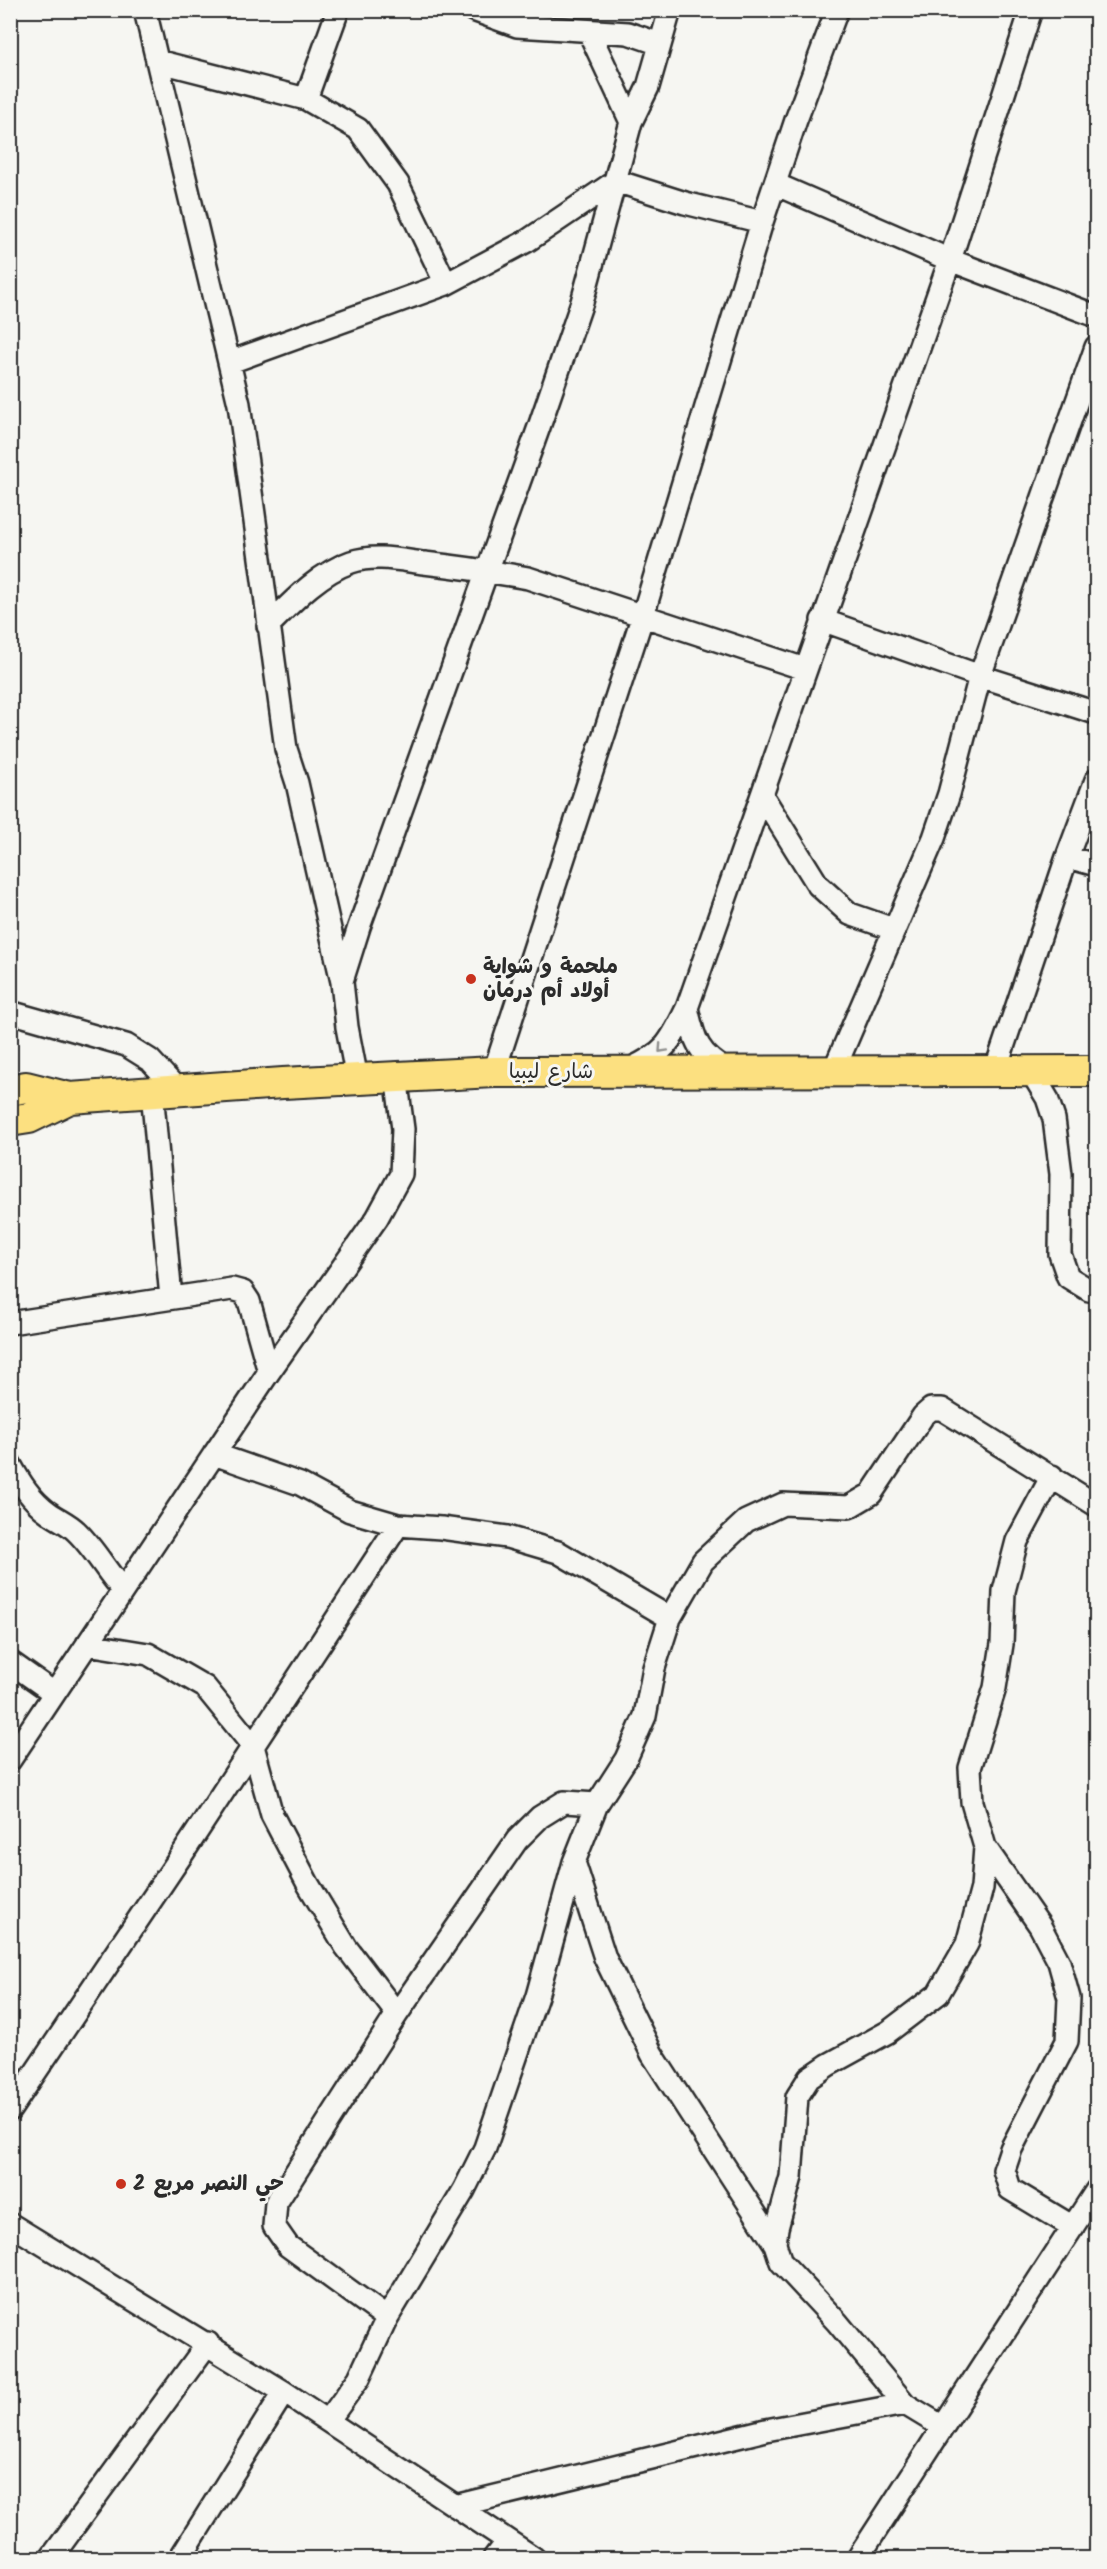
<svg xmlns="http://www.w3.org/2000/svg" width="1107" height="2569" font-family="Kalam,'Playpen Sans Arabic',sans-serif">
  <rect width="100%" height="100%" fill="#f6f6f2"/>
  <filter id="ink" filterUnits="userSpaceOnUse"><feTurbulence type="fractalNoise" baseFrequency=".0167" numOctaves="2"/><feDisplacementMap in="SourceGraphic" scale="12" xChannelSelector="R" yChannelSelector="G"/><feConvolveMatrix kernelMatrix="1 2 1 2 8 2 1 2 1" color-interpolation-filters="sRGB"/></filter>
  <g filter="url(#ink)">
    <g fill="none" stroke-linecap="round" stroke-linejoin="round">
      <g stroke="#2b2b2b" stroke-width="26">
        <path id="minor" d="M145 10 239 404 286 749 297 783 342 982 347 1027 357 1079
          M473 10 517 26 628 33 660 44
          M589 32 631 122
          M157 61 306 99 358 129 398 184 446 284
          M306 99 338 10
          M616 181 685 203 762 222
          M775 184 950 260 1096 316
          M230 362 446 284 527 241 616 181
          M822 620 980 676 1096 713
          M268 626C292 602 319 573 351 562 375 554 400 560 424 563 459 567 494 572 528 578L805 669
          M762 795 818 885 850 914 893 929
          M1067 857 1096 865
          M342 981 359 927 539 427 582 302 631 122 648 87 670 10
          M687 1008C694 1040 698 1055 729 1072
          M10 1012 126 1045 150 1060 178 1090
          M630 1069C666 1052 670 1043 687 1008L950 260 1031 10
          M834 1070 934 838 949 794 980 676 1096 347
          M1030 1070 1047 1098 1054 1119 1061 1174 1060 1254 1068 1277 1089 1290 1096 1291
          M995 1071 1067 857 1096 780
          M494 1072 643 615 762 222 796 120 837 10
          M152 1091 171 1298
          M10 1323 232 1289 243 1292 249 1301 269 1372
          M214 1454 300 1484 350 1511 398 1525 441 1528 507 1537 558 1552 670 1618
          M10 1464C20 1482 31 1500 48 1512 57 1519 68 1523 76 1531 94 1548 106 1571 123 1590
          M1052 1476 1017 1541 1004 1591 1002 1644 995 1688 970 1768 972 1802 985 1847 1040 1926 1059 1962 1069 1998 1067 2041 1011 2149 1004 2170 1010 2189 1073 2227
          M87 1644 148 1654 205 1687 253 1746 272 1815 308 1884 346 1947 397 2014
          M10 1662 54 1693
          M10 1760 269 1372 377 1218 401 1174 403 1129 396 1076
          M574 1862 605 1958 652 2054 775 2244 781 2262 837 2322 905 2404 943 2427
          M10 2110 185 1850 398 1525
          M10 2224 284 2392 534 2558
          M775 2244 777 2228 791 2177 797 2097 809 2078 828 2065 888 2032 938 1994 967 1944 982 1888 985 1847
          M387 2318 288 2246 274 2226 276 2203 397 2014 517 1840 540 1817 564 1802 597 1804
          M328 2421 359 2378 387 2318 464 2190 485 2148 537 1996 574 1862 597 1804 626 1759 645 1716 654 1668 670 1618 703 1561 746 1521 783 1504 849 1507 871 1494 923 1416 931 1409H942L1096 1505
          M455 2506 766 2430 905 2404
          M51 2558 208 2343
          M180 2558 284 2392
          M494 2558 507 2541
          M858 2558 1096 2191"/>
      </g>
      <g stroke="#2b2b2b" stroke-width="34">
        <path id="highway" d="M10 1090 26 1087 70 1098
          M10 1121 29 1118 70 1098 283 1083 494 1072 1096 1071"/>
      </g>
      <use href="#minor" stroke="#f6f6f2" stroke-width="21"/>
      <use href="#highway" stroke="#fce080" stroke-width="30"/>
    </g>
    <defs><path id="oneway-chevron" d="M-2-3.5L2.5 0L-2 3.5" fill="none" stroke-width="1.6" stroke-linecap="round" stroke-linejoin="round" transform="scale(1.5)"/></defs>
    <use stroke="#90908e" href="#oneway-chevron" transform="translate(662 1049) rotate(133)"/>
  </g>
  <g fill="#c8321e" stroke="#f6f6f2" stroke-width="2">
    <circle cx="471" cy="979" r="6"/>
    <circle cx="121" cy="2184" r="6"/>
  </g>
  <g text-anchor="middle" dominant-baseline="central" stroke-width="6" stroke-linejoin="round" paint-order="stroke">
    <g font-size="21" font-weight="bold" fill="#2b2b2b" stroke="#f6f6f2" text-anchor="start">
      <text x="483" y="967">ملحمة و شواية<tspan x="483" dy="24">أولاد أم درمان</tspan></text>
      <text x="133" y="2184">حي النصر مربع 2</text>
    </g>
    <g font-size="21" fill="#2b2b2b" stroke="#f6f6f2">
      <text x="551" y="1072">شارع ليبيا</text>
    </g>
  </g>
  <rect width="1107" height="2569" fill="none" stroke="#f6f6f2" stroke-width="36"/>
  <rect x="18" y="18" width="1071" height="2533" fill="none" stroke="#2b2b2b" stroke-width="2" filter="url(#ink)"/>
</svg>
